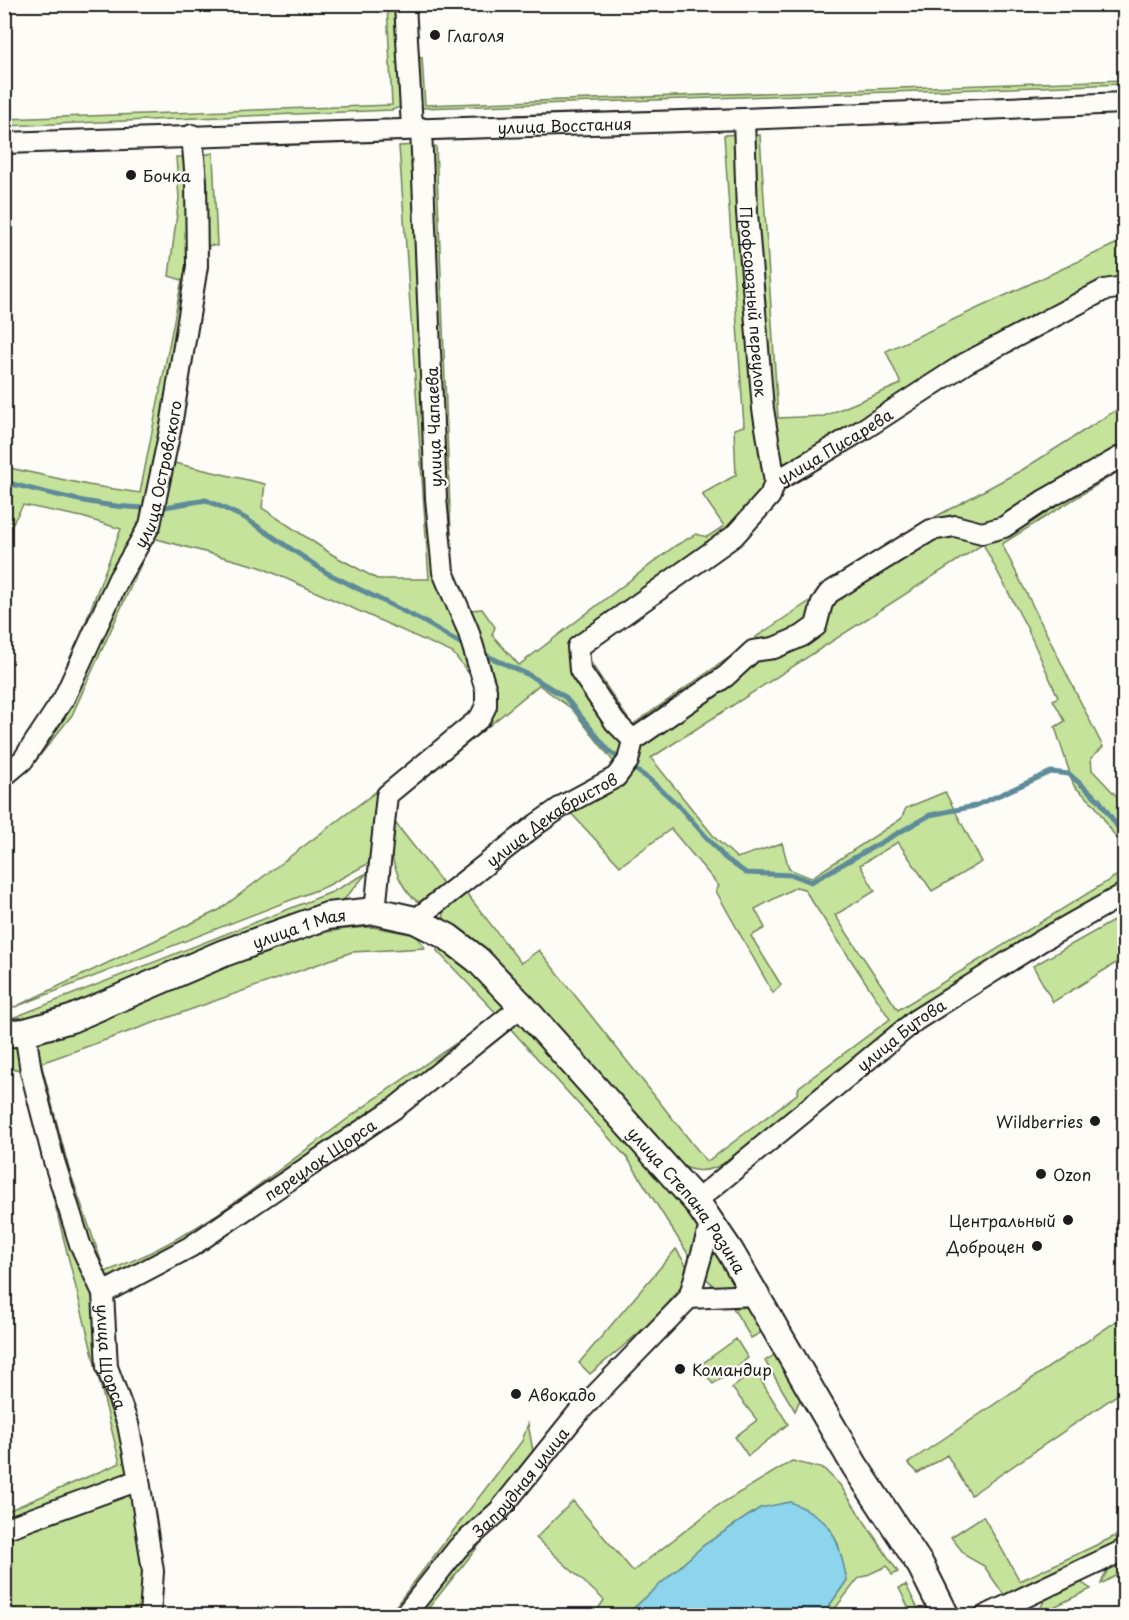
<svg xmlns="http://www.w3.org/2000/svg" width="1129" height="1620" font-family="'Playpen Sans',sans-serif">
  <rect width="100%" height="100%" fill="#fdfcf7"/>
  <filter id="ink" filterUnits="userSpaceOnUse"><feTurbulence type="fractalNoise" baseFrequency=".0167" numOctaves="2"/><feDisplacementMap in="SourceGraphic" scale="12" xChannelSelector="R" yChannelSelector="G"/><feConvolveMatrix kernelMatrix="1 2 1 2 8 2 1 2 1" color-interpolation-filters="sRGB"/></filter>
  <g filter="url(#ink)">
    <path fill="#c5e39a" stroke="#70805b" stroke-width="1.5" d="M387 5H397L403 97 400 107 392 110 5 126 4 119 392 105Z
      M422 57 425 105 1124 80V84L422 108 418 59Z
      M739 134 742 212 758 410 769 478 762 496 731 532 572 642C559 673 608 719 623 745L625 757 613 775 562 801 534 821 432 904C409 909 392 868 391 849 391 839 392 829 393 820L445 886 558 799 585 790 617 766 572 709 539 685 398 800 485 726 496 706 497 694 470 610 482 609 495 627 492 635 519 665 675 546 696 534 707 537 724 526 702 494 736 475 734 429 744 426 724 135Z
      M760 135 778 418 824 416 901 384 886 351 1124 240V282L779 471C763 360 756 248 754 136Z
      M415 145 430 491 482 690 453 653 260 567 153 538 72 715 26 773 71 709 125 581 153 538 163 517 174 463 265 484 262 508 333 555 377 579H429L399 146Z
      M436 146 452 562 442 490 429 147Z
      M213 153 217 246 209 245 205 271 202 155Z
      M176 157H188L190 268 143 521 111 575 75 650 121 529 82 517 23 505 5 537V467L88 485 140 493 182 280 169 276 179 198Z
      M1124 405V449L1118 454 983 527 935 517 1022 470Z
      M1124 462V468L1002 544 1103 747 1091 758 1092 770 1124 804V850L1094 804 1074 786 1055 727 1065 721 1053 700 1058 697 1027 628 983 544 651 758 716 839 737 858 782 843 789 869 811 878 901 819 906 808 945 792 982 862 932 891 898 842 860 865 875 891 835 915 898 1010 1124 871V883L1049 925 905 1017 723 1164C704 1174 692 1172 674 1162L447 930 442 909 464 890 521 963 539 950 707 1162 797 1094 799 1087 890 1019 804 889 796 887 755 909 765 928 751 936 781 985 773 993 716 891 719 886 671 829 620 866 568 810 641 744 754 658 830 607 838 595 933 534 980 538Z
      M816 597 811 623 769 641H759L756 637Z
      M589 647V660L632 725 743 648 744 651 637 731 631 729 586 667Z
      M381 788 371 862 327 886 15 1007 5 1006 4 1003 15 1007 219 910Z
      M367 873 334 911 65 1011 5 1025 4 1016 15 1017 332 892Z
      M1124 915V958L1053 1002 1033 966Z
      M373 927 416 935 425 948 352 952 41 1063 69 1169 105 1272C198 1238 271 1175 350 1117 396 1083 445 1051 492 1019L384 1107 188 1242 123 1277 101 1276 84 1240 35 1050 42 1038C90 1023 136 1005 183 985 243 959 306 928 373 927Z
      M437 944 466 966 506 1007 498 1015 437 951Z
      M517 1020 701 1224 693 1262 628 1159 509 1027Z
      M16 1041 97 1293 134 1477 5 1524V1512L120 1463 21 1069 5 1070V1042Z
      M714 1242 740 1287 717 1290 706 1278Z
      M676 1249 690 1271C671 1310 623 1346 590 1374L579 1363Z
      M750 1307 764 1331 751 1338 733 1308Z
      M1124 1316V1390L971 1495 947 1455 918 1473 908 1463Z
      M736 1339 748 1358 713 1384 699 1366Z
      M777 1353 802 1395 795 1411 765 1361Z
      M755 1371 788 1424 748 1456 735 1437 757 1420 732 1388Z
      M528 1424 534 1456 397 1615 388 1616 522 1441Z
      M792 1461 824 1469 840 1485 898 1572 892 1575 887 1566 858 1579 830 1615H823L847 1580 838 1544 829 1527 760 1508 704 1545 626 1615H594L604 1600 536 1538 573 1501 633 1571 717 1506Z
      M135 1487 148 1571 146 1615 5 1616V1535Z
      M505 1513 423 1615 413 1616 463 1553Z
      M983 1516 1020 1581 1124 1532V1543L1006 1598 984 1566 966 1556 951 1537Z
      M1124 1557V1571L1101 1584C1105 1571 1113 1563 1124 1557Z
      M1079 1581 1091 1589 1037 1615 1045 1599Z
      M906 1585 921 1615H912L899 1588Z"/>
    <path fill="#8cd5ed" stroke="#5f8b99" stroke-width="1.5" d="M790 1502C834 1519 837 1537 847 1580L823 1615H626L704 1545 760 1508Z"/>
    <g fill="none" stroke-linecap="round" stroke-linejoin="round">
      <path stroke="#5f8b99" stroke-width="5" d="M4 482C52 494 100 508 150 508
        M159 508 206 500 245 518 327 573 423 621 467 647
        M481 653 529 675 565 697 610 752 649 779 677 804 725 858 746 873 793 875 811 882 930 815 975 806 1051 772 1069 774 1099 800 1124 836"/>
      <g stroke="#1c1c1c" stroke-width="24">
        <g id="minor">
          <path d="M405 4 412 128"/>
          <path id="s1" d="M744 119 747 213 763 409 775 482"/>
          <path id="s2" d="M4 143 744 119 1124 103"/>
          <path id="s3" d="M633 740 615 722 580 670 578 647 734 536 770 496 775 482 864 429 966 363 1104 290 1124 287"/>
          <path id="s4" d="M4 776 23 760 64 698 119 578 150 525 171 426 197 266 196 181 192 135"/>
          <path d="M375 911 387 795 480 718 486 706V690L468 630 443 572 436 498 421 128"/>
          <path id="s5" d="M415 920 537 824 564 805 616 777 628 761 633 740 726 676 753 651 774 648 802 636 816 626 822 603 829 593 931 530 955 526 982 533 1004 527 1043 501 1124 455"/>
          <path id="s6" d="M25 1032 31 1071 54 1161 80 1244 103 1293 107 1367 128 1424 139 1480 153 1571 150 1616"/>
          <path id="s7" d="M696 1201 916 1020 1041 941 1124 894"/>
          <path id="s8" d="M103 1293 190 1247 395 1108 522 1006"/>
          <path d="M689 1298 755 1295"/>
          <path d="M4 1529 139 1480"/>
          <path id="s9" d="M404 1616 458 1548 499 1511 576 1415 689 1298 711 1222"/>
          <path d="M985 1616 1124 1550"/>
        </g>
      </g>
      <g stroke="#1c1c1c" stroke-width="30">
        <g id="major">
          <path id="s10" d="M4 1034 25 1032 71 1019 224 953 327 916 375 911 415 920 448 937 478 960 522 1006 696 1201 730 1251 855 1466 921 1566 946 1616"/>
        </g>
      </g>
      <use href="#minor" stroke="#fdfcf7" stroke-width="20"/>
      <use href="#major" stroke="#fdfcf7" stroke-width="26"/>
    </g>
  </g>
  <g fill="#1c1c1c" stroke="#fdfcf7" stroke-width="2">
    <circle cx="435" cy="35" r="6"/>
    <circle cx="131" cy="175" r="6"/>
    <circle cx="1095" cy="1121" r="6"/>
    <circle cx="1041" cy="1174" r="6"/>
    <circle cx="1068" cy="1220" r="6"/>
    <circle cx="1037" cy="1246" r="6"/>
    <circle cx="680" cy="1369" r="6"/>
    <circle cx="516" cy="1394" r="6"/>
  </g>
  <g text-anchor="middle" dominant-baseline="central" stroke-width="4.5" stroke-linejoin="round" paint-order="stroke">
    <g font-size="16" fill="#1c1c1c" stroke="#fdfcf7" text-anchor="start">
      <text x="447" y="35">Глаголя</text>
      <text x="143" y="175">Бочка</text>
      <text x="1083" y="1121" text-anchor="end">Wildberries</text>
      <text x="1053" y="1174">Ozon</text>
      <text x="1056" y="1220" text-anchor="end">Центральный</text>
      <text x="1025" y="1246" text-anchor="end">Доброцен</text>
      <text x="692" y="1369">Командир</text>
      <text x="528" y="1394">Авокадо</text>
    </g>
    <g font-size="16" fill="#1c1c1c" stroke="#fdfcf7">
      <text stroke="none"><textPath href="#s2" startOffset="561">улица Восстания</textPath></text>
      <text stroke="none"><textPath href="#s1" startOffset="183">Профсоюзный переулок</textPath></text>
      <text transform="translate(433 427) rotate(-92)">улица Чапаева</text>
      <text stroke="none"><textPath href="#s3" startOffset="441">улица Писарева</textPath></text>
      <text stroke="none"><textPath href="#s4" startOffset="344">улица Островского</textPath></text>
      <text stroke="none"><textPath href="#s5" startOffset="170">улица Декабристов</textPath></text>
      <text stroke="none"><textPath href="#s10" startOffset="315">улица 1 Мая</textPath></text>
      <text stroke="none"><textPath href="#s7" startOffset="264">улица Бутова</textPath></text>
      <text stroke="none"><textPath href="#s8" startOffset="255">переулок Щорса</textPath></text>
      <text stroke="none"><textPath href="#s10" startOffset="828">улица Степана Разина</textPath></text>
      <text stroke="none"><textPath href="#s6" startOffset="338">улица Щорса</textPath></text>
      <text stroke="none"><textPath href="#s9" startOffset="178">Запрудная улица</textPath></text>
    </g>
  </g>
  <rect width="1129" height="1620" fill="none" stroke="#fdfcf7" stroke-width="24"/>
  <rect x="12" y="12" width="1105" height="1596" fill="none" stroke="#1c1c1c" stroke-width="2" filter="url(#ink)"/>
</svg>
